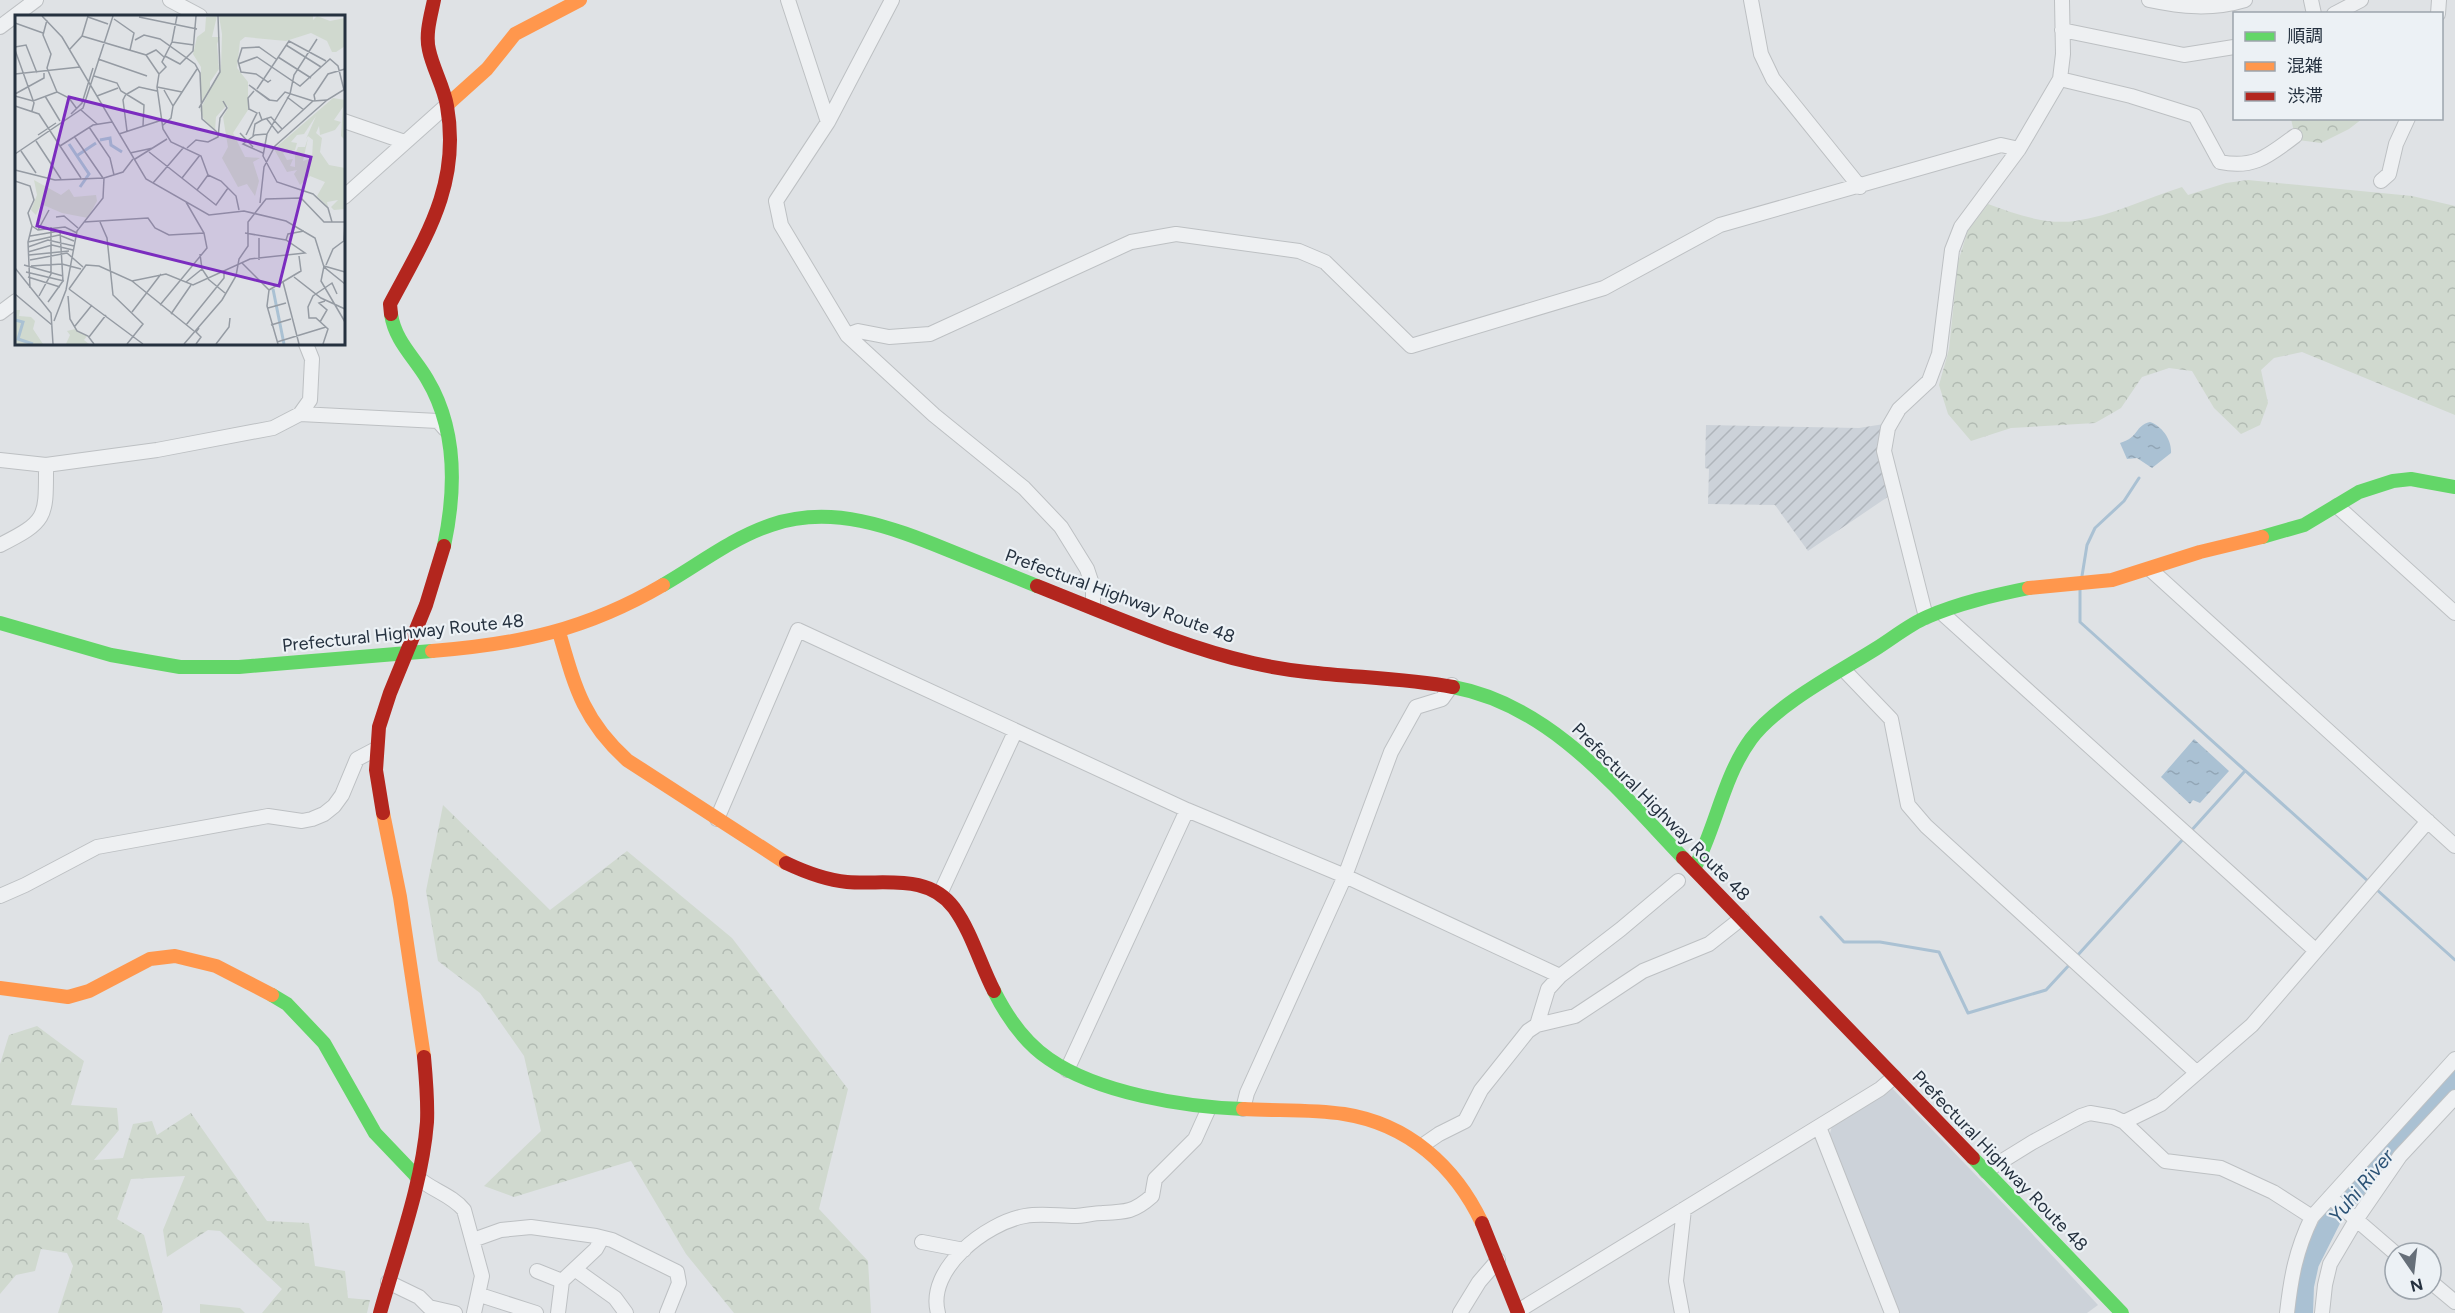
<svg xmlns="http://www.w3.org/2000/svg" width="2455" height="1313" font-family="Figtree,'Noto Sans JP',sans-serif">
  <defs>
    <pattern id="industrial-furrows" width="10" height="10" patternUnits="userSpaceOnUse" patternTransform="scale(1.5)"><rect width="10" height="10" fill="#ccd2d9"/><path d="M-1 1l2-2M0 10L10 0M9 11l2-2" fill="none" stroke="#afb5bb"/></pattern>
    <pattern id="forest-crowns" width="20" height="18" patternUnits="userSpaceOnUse" patternTransform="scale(1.5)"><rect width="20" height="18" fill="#d0d9cf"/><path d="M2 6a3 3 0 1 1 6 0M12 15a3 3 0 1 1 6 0" fill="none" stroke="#b2bbb3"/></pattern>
    <pattern id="water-ripples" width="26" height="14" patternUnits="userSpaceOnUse" patternTransform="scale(1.5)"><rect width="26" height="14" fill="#aac1d3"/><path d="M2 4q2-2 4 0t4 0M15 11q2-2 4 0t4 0" fill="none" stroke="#92a6b6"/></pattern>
  </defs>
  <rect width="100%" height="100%" fill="#dfe2e5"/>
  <path fill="#ccd2d9" d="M1892 1088 2024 1225 2098 1305 2087 1313H1899L1829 1137 1832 1126Z"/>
  <path fill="url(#industrial-furrows)" d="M1884 424 1889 496 1808 551 1775 505 1708 504 1709 469 1705 468 1706 425 1859 428Z"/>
  <path fill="url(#forest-crowns)" d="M2291 119H2362L2349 129 2321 143 2298 140 2295 136Z
    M2248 180 2412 196 2455 206V415L2302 352 2274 358 2261 370 2268 403 2260 425 2241 434 2214 408 2192 371 2169 368 2142 377 2121 408 2095 423 2011 428 1971 441 1948 414 1939 385 1949 349 1958 262 1968 230 1988 204C2015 214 2045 225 2075 221 2111 216 2147 198 2182 187L2188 195 2226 183Z
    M443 805 550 910 627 851 732 938 848 1089 819 1209 868 1261 871 1313H734L686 1254 631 1161 514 1197 484 1186 541 1131 524 1056 480 993 438 961 426 891Z
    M37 1026 84 1061 71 1105 117 1108 119 1130 94 1160 123 1158 133 1124 152 1121 157 1135 191 1113 267 1221 309 1223 315 1266 345 1271 348 1298 370 1300 367 1313H262L282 1289 220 1231 208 1230 167 1257 163 1230 185 1176 131 1179 117 1219 144 1235 163 1309 162 1313H58L73 1266 67 1253 41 1249 35 1271 16 1275 0 1294V1064L9 1035Z
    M200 1304 240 1308 245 1313H200Z"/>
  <path fill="url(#water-ripples)" d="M2150 422C2162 426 2172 440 2171 453L2152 468 2137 458 2127 459 2120 443C2140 437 2134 426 2150 422Z
    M2194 739 2229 771 2200 803 2193 800 2190 804 2161 777Z"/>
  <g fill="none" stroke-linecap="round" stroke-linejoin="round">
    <path stroke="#aac1d3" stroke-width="3" d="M2082 576 2087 545 2095 528 2124 501 2139 478
      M2080 589V622L2369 882
      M2190 832 2245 771
      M2376 889 2455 960
      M1821 917 1844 942H1880L1939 952 1968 1013 2046 990 2071 963
      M2077 956 2185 837"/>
    <path stroke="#aac1d3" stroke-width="20" d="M2303 1313 2304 1286 2309 1263 2332 1217 2385 1154 2455 1078"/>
    <g stroke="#bdc0c3" stroke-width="16">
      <path id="street" d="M170 0 200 16
        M788 0 828 122
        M892 0 828 122 776 201 781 225 847 335 934 415 1024 488 1061 527 1087 569 1093 587V607
        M1751 0 1761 54 1773 79 1860 187
        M2149 0C2182 7 2212 10 2245 0
        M2311 0 2314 14
        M2334 14 2361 0
        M2438 14 2439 0
        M0 27 36 0
        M2062 30 2184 55 2234 47
        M2060 79 2131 96 2195 116 2220 162C2254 169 2268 156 2295 136
        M344 121 405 142
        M2381 181 2389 174 2396 144 2408 118
        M344 197 447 105
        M0 313 16 301
        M847 335 858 331 889 337 930 334 1131 242 1176 234 1299 251 1325 262 1411 346 1604 288 1720 225 2001 145 2019 149
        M300 414 438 421 445 429
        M0 460 46 465 157 450 273 428 300 414 310 400 312 359 306 344
        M2337 506 2455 613
        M0 545C48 521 46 517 46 465
        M2151 570 2455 846
        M1942 613 2315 950
        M1926 617 1884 451 1888 428 1899 409 1929 381 1939 354 1952 250 1961 227 2019 149 2060 79 2063 54 2062 0
        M1844 670 1891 719 1908 805 1926 826 2196 1072
        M717 819 798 630 1187 810 1345 876 1560 976
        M940 894 1015 732
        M0 896 25 885 97 847 268 816 302 821 312 819 324 814 334 806 342 795 357 759 376 749
        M1537 1025 1548 989 1560 976 1621 929 1678 881
        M1067 1070 1187 810
        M1243 1109 1247 1093 1345 876 1391 752 1416 707 1442 699 1452 685
        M2124 1122 2161 1104 2252 1025 2428 821
        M1819 1127 1892 1313
        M1423 1145 1439 1134 1465 1121 1481 1090 1528 1031 1537 1025 1575 1016 1643 971 1709 944 1742 918
        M1986 1171 2033 1142 2081 1116 2090 1113 2113 1117 2124 1122 2165 1161 2221 1168 2273 1192 2312 1217
        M417 1177C431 1190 452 1195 464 1210L482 1276 474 1313
        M2330 1197 2395 1253
        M473 1240 501 1230 531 1227 596 1236 612 1240 677 1272 679 1283 667 1313
        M922 1242 964 1250
        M576 1270 615 1298 626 1313
        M537 1271 562 1281
        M388 1282 419 1297 429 1307 455 1313
        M2431 1282 2455 1302
        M480 1295 536 1313
        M1518 1311 1880 1089 1894 1077
        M558 1313 562 1281 596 1249 602 1238
        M938 1313C926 1269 986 1223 1025 1216 1042 1213 1058 1216 1075 1216 1084 1216 1093 1213 1102 1213 1126 1212 1134 1212 1152 1196L1155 1179 1195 1139 1209 1108
        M1460 1313 1479 1282 1498 1260
        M1682 1313 1676 1281 1684 1209
        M2287 1313C2291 1277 2296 1250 2312 1217L2455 1059
        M2322 1313 2325 1285 2330 1264 2356 1220 2400 1156 2455 1097"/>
    </g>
    <use href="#street" stroke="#eef0f2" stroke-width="14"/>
    <path stroke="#63d668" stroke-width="14" d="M391 314C395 341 414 357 427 379 457 429 456 490 444 546
      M2262 537 2304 525 2359 492 2393 481 2411 479 2455 487
      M663 585C698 565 732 538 771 525 832 504 891 527 948 550 977 562 1007 574 1037 586
      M0 623 111 655 180 667H239L432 651
      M1453 687C1551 705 1618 790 1683 858
      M1694 869C1716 828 1723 777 1751 739 1777 704 1839 672 1877 648 1893 638 1910 624 1927 617 1959 603 1995 595 2029 588
      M994 991C1007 1017 1024 1042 1049 1059 1098 1093 1184 1107 1243 1109
      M272 995 287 1004 324 1043 375 1133 417 1177
      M1973 1158 2122 1313"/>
    <path stroke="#ff974d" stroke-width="14" d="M447 105 487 69 515 34 580 0
      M2029 588 2112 580 2200 552 2262 537
      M559 632C575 687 583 720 627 760L786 863
      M432 651C520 644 586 630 663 585
      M383 813 400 897 424 1057
      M0 988 68 997 89 991 150 959 175 956 216 966 272 995
      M1243 1109C1276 1111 1311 1109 1344 1114 1408 1124 1455 1166 1482 1223"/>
    <path stroke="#b3261e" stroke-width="14" d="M391 314 390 304C425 238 461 185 447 106 444 87 433 69 429 50 425 34 431 15 434 0
      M1037 586C1106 613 1181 647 1253 663 1318 678 1387 675 1453 687
      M383 813 376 770 379 727 390 693 426 605 444 546
      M1683 858 1973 1158
      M786 863C805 872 826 880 847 882 885 885 928 873 954 908 972 933 980 964 994 991
      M1482 1223 1518 1313
      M380 1313C397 1251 422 1186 427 1122 428 1100 426 1079 424 1057"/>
  </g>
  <g text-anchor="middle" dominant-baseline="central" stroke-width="4.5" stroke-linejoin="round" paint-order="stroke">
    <g font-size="18" fill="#25313f" stroke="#ecf1f5">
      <text transform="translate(1120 596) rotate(20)">Prefectural Highway Route 48</text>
      <text transform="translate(403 633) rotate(-6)">Prefectural Highway Route 48</text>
      <text transform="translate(1661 812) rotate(45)">Prefectural Highway Route 48</text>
      <text transform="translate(2000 1161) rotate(46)">Prefectural Highway Route 48</text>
    </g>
    <g font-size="20" font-style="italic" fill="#2c5376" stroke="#ecf1f5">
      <text transform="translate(2361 1186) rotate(-50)">Yuhi River</text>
    </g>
  </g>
  <g transform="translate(15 15)">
    <rect width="330" height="330" fill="#dfe2e5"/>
    <path d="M202 1 197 22H205L202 29 204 54 195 67V74L206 54 207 19 204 1H298V5L302 1 315 6 330 3V31L321 37H317L312 26 296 18 271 26 230 22 225 26 222 53 233 67V95L218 118 230 142 245 143 238 147 244 166 240 181 232 169 223 172 207 143 213 132 208 102 213 93 212 90 201 102 200 116 190 107 185 95 195 75 186 91V52L178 39 182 22 190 16 191 2ZM318 83 330 85V125L326 121 328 92 319 105 326 107 320 115 305 120 304 111 301 118 307 123 305 137 314 150 330 153V194L319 195 316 192 323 185 312 187 313 192 302 181 310 167 295 161 285 170 279 159 282 155 272 157 259 134ZM301 101 291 124 293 121 298 125 297 143 288 146 293 123 290 132H283L280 139V152L275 151 278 144 272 145 268 138 280 135 282 128 276 127 282 120 289 119ZM19 165 46 180 54 174 59 182 81 180 82 186 73 203 47 198 26 189 21 200 16 195 22 180ZM0 295H5L4 301 16 302 20 306 18 314 28 329H1ZM60 314 72 321 69 325 74 329H51L55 320 52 316Z" fill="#d0d9cf" fill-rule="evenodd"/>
    <path fill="none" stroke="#aac1d3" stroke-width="3" d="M85 125 95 123 96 130 107 137M54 129 74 159 65 172M63 140 81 128M258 274 269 329M0 305 8 307 3 324 18 329"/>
    <path fill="none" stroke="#959ba3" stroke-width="1.5" d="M27 1 47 22 131 164 194 200 229 196 271 206 300 223 309 252 330 269M162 1 157 27 147 47 151 52 144 59 142 72 148 114 156 127 186 141 193 160M73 2 93 9M124 2 182 14M99 4 119 18 115 35M32 5 28 20 36 39 32 53 42 77 54 83 62 94M0 8 28 18M67 21 131 40 144 59M120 25 129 20 145 24 180 49 185 58 187 104 202 117M157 27 179 30M271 30 306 52M0 32 11 30 22 58M55 34 67 21 73 1M0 35 19 88 17 96M131 40 141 35 149 42M150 41 165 49 178 36 181 1M263 42 296 63M83 44 132 61M223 49 242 42 285 71 315 44 323 51 329 75M0 59 65 52M79 61 102 68 106 76 129 90 128 111M256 65 253 67 241 59 226 57 223 46 227 33 244 32 261 44M142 72 167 77M242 74 274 26 311 46M149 75 158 91M0 79 29 63V58M111 79 108 85 112 116M112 79 124 72 142 76M275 79 252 119 248 141 262 167 298 179 313 193 317 207M275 79 279 60 302 24M0 81 18 86 42 77M30 81 45 106M82 81 103 73M272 82 289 95M255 85 234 70 254 85 262 86 270 77 298 86M300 85 299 80 313 59 330 54M0 91 24 99 66 163M184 93 205 57 203 1M66 95 82 109M234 95 233 83 239 76M244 97 247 105 256 102 267 114M56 99 67 88 78 53M251 103 263 118 298 86 312 85M147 111 156 103 158 91 182 54M74 112 95 143 99 160M225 118 238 132M104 119 147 105M23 120 41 108M231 120 242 98 234 94M59 121 88 163M238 121 240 109 247 105M21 126 46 164M45 131 78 110 97 107M172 133 181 125 193 127 203 122 205 103 212 93 208 86M6 136 21 158M134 137 201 190 213 173M115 138 138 133M248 138 228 129 240 120 252 119M0 139 68 93 98 1M120 144 152 124M0 155 40 165 89 163 108 157 118 144M193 160 206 166 221 181 224 195M167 163 185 140M0 166 15 171 19 185 13 198 17 211 13 227 15 273M138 168 169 132M182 175 193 160M245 188 249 152 260 131 312 85 330 74M41 202 49 201 63 213M69 207 133 203 140 213 154 220 189 218M85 207 92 223 98 280 128 309 112 329M17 211 23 215 50 212 62 218M23 215 34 195M15 221 45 216 61 222M244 223V245M271 225 273 219 289 216M329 225 330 207M13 227 44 220 59 226M13 232 33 225 59 231M13 237 37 230 58 235M185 239 187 254 193 263M14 240 54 236M15 245 52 238 68 252M227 248 254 275 252 291 263 329M9 250 48 261M311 250 318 234 330 225M16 251 47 249 66 254M309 251 306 266 330 307M309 251 330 257M0 253 36 298 38 329M11 257 49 266M13 262 45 272M279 262 306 283 330 294M193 264 210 278M117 266 179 316M171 267 187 254M268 267 284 329M54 274 71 250 84 251 117 266 151 259 178 270 235 244 290 238 271 225 230 218M54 274 128 329M254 275 286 256 284 241M0 279 37 310M24 281 36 259V212M53 281 55 304 62 316 73 321 79 329M33 287 48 266 45 216M145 290 192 233 189 218 171 187M253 293 271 288M117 297 146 259M156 299 176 270M39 306 51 275 62 216 88 183 89 163M305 307 312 295 304 288 310 286M171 310 209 263V257M256 310 276 304M60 311 77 290M74 322 91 300M262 327 311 312M169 329 207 285 221 261 224 244 233 231V207L251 184 286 183 309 207H330M181 329 186 322 181 317 184 313M201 329 214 312 215 303M308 329 313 314 301 303H294L293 292 298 281 317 268 322 279"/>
    <path fill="#7b2cbf" fill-opacity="0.15" stroke="#7b2cbf" stroke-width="3" d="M54 82 296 142 264 271 22 211Z"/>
    <rect width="330" height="330" fill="none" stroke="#25313f" stroke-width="3"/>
  </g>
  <rect x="2233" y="12" width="210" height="108" fill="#ecf1f5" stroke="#9ca4ac" stroke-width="1.5"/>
  <rect x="2245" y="32" width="30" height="9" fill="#63d668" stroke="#9ca4ac" stroke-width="1.5"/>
  <text x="2287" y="42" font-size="18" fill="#25313f">順調</text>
  <rect x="2245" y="62" width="30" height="9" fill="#ff974d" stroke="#9ca4ac" stroke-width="1.5"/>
  <text x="2287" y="72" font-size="18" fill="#25313f">混雑</text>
  <rect x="2245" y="92" width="30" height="9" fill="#b3261e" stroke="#9ca4ac" stroke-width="1.5"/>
  <text x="2287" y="102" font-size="18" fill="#25313f">渋滞</text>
  <g transform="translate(2413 1271) rotate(166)"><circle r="28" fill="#ecf1f5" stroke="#9ca4ac" stroke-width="1.5"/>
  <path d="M0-4.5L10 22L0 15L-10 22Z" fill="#666f79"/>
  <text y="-9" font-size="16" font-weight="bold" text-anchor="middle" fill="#25313f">N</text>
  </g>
</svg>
